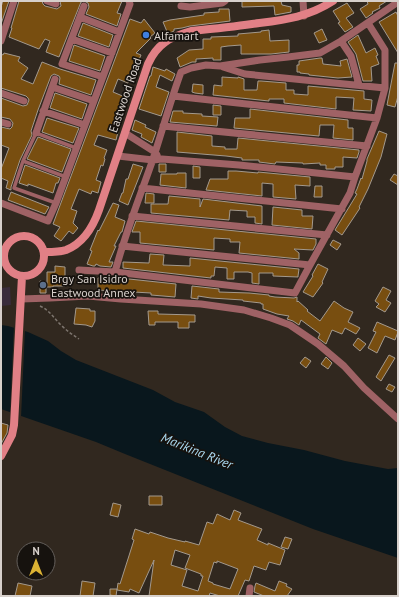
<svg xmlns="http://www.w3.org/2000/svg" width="399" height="597" font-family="'PT Sans',sans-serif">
  <rect width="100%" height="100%" fill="#31281f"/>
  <path fill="#392c3b" d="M10 287 11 305 1 306V288Z"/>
  <path fill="#09171d" d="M1 325 8 326 28 332 48 341 61 351 76 360 153 390 175 402 204 412 225 427 242 436 268 443 304 450 345 461 388 469 398 468V558L313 529 125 454 96 442 1 409Z"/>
  <path fill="#31281f" d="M14 326 25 329 21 418 10 414Z"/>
  <path fill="#784e10" stroke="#a3998d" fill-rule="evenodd" d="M3 1H9L1 24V7Z
    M19 1H42L43 4 45 6 57 9 61 6 60 1H122L117 13 121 14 117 26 86 14 89 7 88 3 84 1 81 2 59 57 46 52 50 41 45 39 39 49 9 37 12 28H11Z
    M242 1H281L282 5 291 7V12L275 15 274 6 242 7Z
    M367 1H387L379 6 380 8 372 12 373 13 366 18 360 9 368 4Z
    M347 3 354 13 346 18 353 27 345 32 338 23 340 22 333 11Z
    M219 9H229L230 21 190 26 182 28 174 29V31L168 34 163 22 170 20 204 15V13L219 12Z
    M396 12 398 16V53L379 22Z
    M130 19 141 23 144 19 155 33 150 37 151 38 136 53 141 55 138 62 139 63 133 79 130 78 128 83 118 79 113 92 125 97 118 114 121 115 115 131 118 132 116 140 98 135 94 145 107 150 104 158 105 159 103 166 101 165 96 180 101 182 98 193 92 191 91 194 79 189 71 209 77 211 73 223 78 228 73 234 69 231 61 241 54 236 60 227 53 224Z
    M83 23 113 35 109 47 78 36Z
    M322 29 327 40 319 43 314 33Z
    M269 30 270 41 289 40V52L271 54H241V45L228 46 221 47V60H213V58L196 59V62H192L180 67 177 58 189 50 203 49V39H211V37L238 36V34L261 32V31Z
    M358 35 366 53 375 48 378 55 376 56 379 64 371 67 372 81H363L356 54 348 42Z
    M74 45 105 56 100 71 69 61Z
    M4 53 20 57 18 61 28 68 21 79 33 84 42 62 60 69 96 80 91 95 59 84 60 78 59 76 54 74 51 76 38 110 31 131 32 135 20 160 11 187V190L6 188 8 181 1 178V169L9 148 1 145V127L10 129 12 127 13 123 10 119 1 117V98L23 106 27 105 29 100 28 98 26 96 1 88V54L3 55Z
    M320 58H322L323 64 341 66 340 61 347 59 352 77 338 78 309 75V74L300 73V72H297V65H299V61Z
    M395 63H398V96L395 107 387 105Z
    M153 67 165 71 166 69 175 74 172 81 160 75 156 87 169 92 161 116 139 109 150 76H151Z
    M222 77 238 78V77L244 79V90H257L258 81H261L286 83V90H294V94L308 95V86L364 91V99L372 100 371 111 353 110 354 98 336 97V109L284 103V99H269V101L213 95 214 85 222 86Z
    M193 84 203 85V94L195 93 192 92Z
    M55 93 87 104 82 119 50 108Z
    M213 105 221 106V115H213Z
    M250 109 348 120V128H353V140L333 138 334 125H320L319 136 234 128 235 118H250Z
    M173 111H183V113L202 114V116L218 117 217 126 170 122Z
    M47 118 79 128 73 143 42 132Z
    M135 120 146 125 145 127 156 132 152 143 141 137 142 134 132 130Z
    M379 131 387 134 381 157 368 189 359 207 360 208 342 235 335 230 357 194 355 193 357 189 361 178 362 179 367 161V159Z
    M177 132 212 136V146L225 147V149H237L238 138 359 150V152L357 158 343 157V167H335V169H326V165H320V163L303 164V163L276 162 275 164 259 162V160H242V158L226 156 177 152Z
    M38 137 71 149 62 172 27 159Z
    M133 164 143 167 128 205 119 201 122 193H123L126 179H128Z
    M159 164H166V172H159Z
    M25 165 60 178 58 183H56L53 193 28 184V186L19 183Z
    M193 166 200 167V178H193Z
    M228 171H236L258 173V172L310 177V186L295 185 296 199 273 197V184L262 183V196L206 190 210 179H228Z
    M177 173H186V188L160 185 161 174H177Z
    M394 174 398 176V185L390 180Z
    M315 186H322V197H314Z
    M11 192 49 207 45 214 8 200Z
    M146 193 154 194V203H145Z
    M169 196 200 199V207L203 199 262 206V224L255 223V217H247V211L230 210 229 220 151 213V204H168Z
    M113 203 119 205 115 217 125 221 122 232H121L114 246H116L109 262H113L111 267 100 266 96 264 95 266H93L87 264 92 251 90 250 98 230 99 231Z
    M273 207 302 210V216H313L312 229 272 225Z
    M136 221 316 239V244L313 250 294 249 299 253V259L239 253 240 242H230V239L214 238V250L140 243V232H132Z
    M333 240 341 244 337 250 330 245Z
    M150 254 164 255 163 265H164L190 266V258L299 269 298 276V277L273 276V273H259V284L252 283V273L248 272H234V279H227V268L215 267 214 276H211V278L123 268V262L149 263Z
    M318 264 328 269 322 282 323 283 313 297 303 292 313 276 312 275Z
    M55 266 65 267V286H53V287H47V272H55Z
    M98 278H110V281H123V279H129L176 284 175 297 151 295V293L98 290Z
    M40 281 46 282V293H40Z
    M192 286 219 289V292L249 293 269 295V296L275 297 294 298 297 297V302L298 301 308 310 307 311 320 321 334 301 344 308 353 312 348 322 360 328 356 334 345 328 342 334 332 330 326 344 318 338 320 334 301 320 299 325 293 321 287 319 289 316 277 314 263 309V304H261V303L243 301V300L211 298 198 296V299L191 298Z
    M383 287 391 291 386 300 391 303 385 312 376 307 379 304 375 301Z
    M76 308 90 309V311H95V321L92 327 86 325 74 324Z
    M148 311H158V314L195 315V322H189V328H178V322H155V325H149Z
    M377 322 398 331V332L395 340 385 336 377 353 368 348 376 332 373 331Z
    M358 338 366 344 360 351 353 345Z
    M389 355 395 358 381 381 376 377Z
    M305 357 311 361 306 368 300 363Z
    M326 357 332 363 328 369 321 364Z
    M389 384 395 387 392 392 386 389Z
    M1 423 8 425 7 433 1 444Z
    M149 496H162V505H149Z
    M113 503 121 505 118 517 110 515Z
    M234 510 241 513 238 520 262 529 257 540 268 545V543L285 550 280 565 269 562 266 570 254 566 249 581 245 580 238 596H220L210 593 209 596H149L154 560 139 593 130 589 129 592 117 590 118 583 120 584 134 540 132 539 135 529 149 534 150 532 168 538 185 542V541L199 545 207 522 213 524 217 514 230 520ZM175 550 190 555 185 568 201 574V576H203L198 591 182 586 187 570 171 565ZM217 561 238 569 230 589 213 584V583L208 581 214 562 217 563Z
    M285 537 292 539 288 549 281 547Z
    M82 581 95 583 93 596H80Z
    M279 581 287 584 286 586 292 589 287 596H264L254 592 255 586 256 583 275 591Z
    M18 583 32 586 30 596H15Z
    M110 589H117L116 596 110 595Z"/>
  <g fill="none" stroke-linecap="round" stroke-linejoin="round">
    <path stroke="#7d756e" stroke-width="1.5" stroke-dasharray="3 2" stroke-linecap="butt" d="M40 306C49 310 54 318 61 325 67 331 73 335 79 339"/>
    <path stroke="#9f6265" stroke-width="3.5" d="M23 161 66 177
      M56 203 14 188 23 161 36 133 76 148"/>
    <path stroke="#9f6265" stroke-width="7" d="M47 1 56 4
      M303 1 304 16
      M84 6 62 64 103 77
      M181 6 190 7 222 3 225 1
      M80 17 119 32
      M72 39 112 53
      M1 41 14 1
      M341 41 351 56 359 85
      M223 67 245 74 385 88
      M52 87 94 101
      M1 93 24 101
      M173 96 377 118
      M43 111 85 125
      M1 122 8 124
      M163 126 367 146
      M36 133 55 79
      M125 133 155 152 157 155
      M118 156 153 160 162 159 239 165 355 177
      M142 188 342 209
      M1 203 48 221 56 203 130 4 129 1
      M132 216 327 235
      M122 246 310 265
      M79 270 115 272C125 234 139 199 152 162 162 132 170 102 181 72L191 68 206 65 220 66 260 60 288 57 320 53 341 41 398 2
      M115 272 295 293 310 265 350 193 355 177 377 118 385 88V50L368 23
      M21 299 50 298 88 296 121 299 201 304 244 310 271 318 290 325 318 344 344 366 364 388 398 419
      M249 596 250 588"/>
    <path stroke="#e18086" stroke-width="8" d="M4 256a20 20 0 1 1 40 0a20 20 0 1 1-40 0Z
      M45 252C52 252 60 252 66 250 84 243 93 227 99 210L148 64C157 44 170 37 191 31 211 29 231 27 252 24 282 20 307 18 333 1
      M1 456 12 435 14 425 22 276"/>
  </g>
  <circle fill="#3f7fe0" stroke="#16120e" stroke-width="1.5" cx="146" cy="35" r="4"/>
  <circle fill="#5c6f8a" stroke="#16120e" stroke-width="1.5" cx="43" cy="285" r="4"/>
  <g text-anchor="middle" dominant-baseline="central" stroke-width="3.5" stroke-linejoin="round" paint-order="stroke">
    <g font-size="12" fill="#d7d0cb" stroke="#16120e" text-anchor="start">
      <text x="154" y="35">Alfamart</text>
      <text x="51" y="278">Brgy San Isidro<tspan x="51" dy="14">Eastwood Annex</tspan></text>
    </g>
    <g font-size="12" fill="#d7d0cb" stroke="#16120e">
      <text transform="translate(125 95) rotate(-71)">Eastwood Road</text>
    </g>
    <g font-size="13" font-style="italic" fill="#acdbf2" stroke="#16120e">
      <text transform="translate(197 451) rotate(22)">Marikina River</text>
    </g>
  </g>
  <rect width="399" height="597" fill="none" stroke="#d7d0cb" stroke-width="4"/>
  <g transform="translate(36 561)"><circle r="19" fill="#16120e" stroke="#635e5a"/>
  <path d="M0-3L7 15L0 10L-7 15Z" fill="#dbb233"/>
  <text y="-6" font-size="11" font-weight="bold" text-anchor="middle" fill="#d7d0cb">N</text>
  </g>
</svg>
